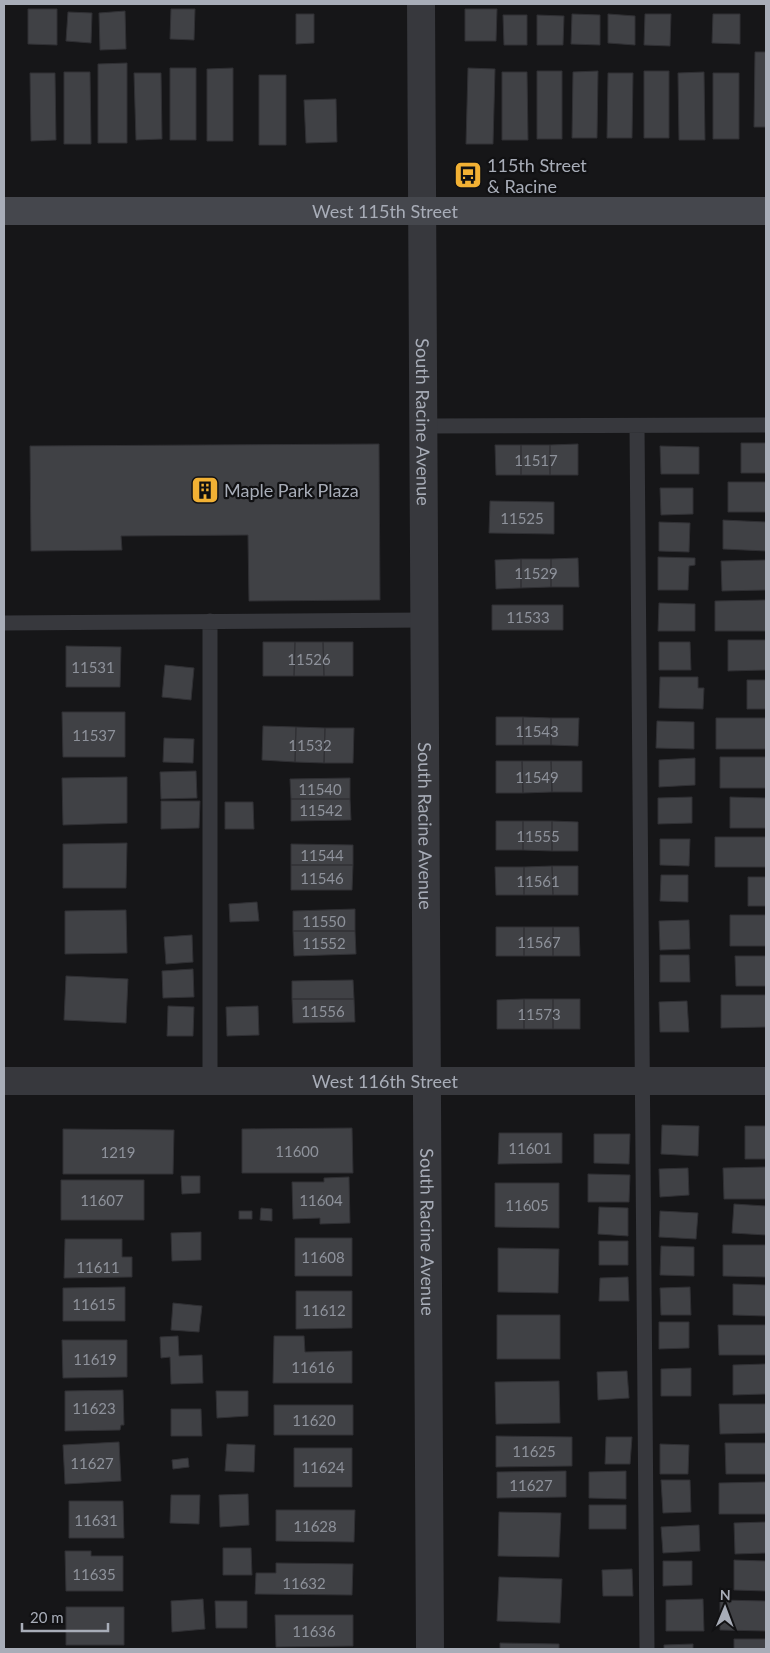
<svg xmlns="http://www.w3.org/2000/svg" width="770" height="1653" font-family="Lato,sans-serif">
  <rect width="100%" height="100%" fill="#161618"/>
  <path fill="#404145" stroke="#303034" d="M28 9H57V45L28 44Z
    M171 9H195L194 40 170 39Z
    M465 9H497L496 41H465Z
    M125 11 126 49 100 50 99 13Z
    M68 12 92 13 91 43 66 41Z
    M296 14H314V43L296 44Z
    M572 14 600 15V45L571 44Z
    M608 14 635 16V45L608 43Z
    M645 14H671L670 46 644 45Z
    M713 14H740V44L712 43Z
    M503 15H527V45H504Z
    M537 15 564 16 563 45H537Z
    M755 52H766V127H754Z
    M127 63V143H98V64Z
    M170 68H196V140H170Z
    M233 68V141H207V69Z
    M468 68 495 69 493 144H466Z
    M537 71H562V139H537Z
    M598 71 597 138H572L573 72Z
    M644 71H669V138H644Z
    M64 72H90L91 144H64Z
    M502 72H527L528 140H502Z
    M704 72 705 140H679L678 73Z
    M30 73H55L56 140 31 141Z
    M134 73H161L162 139 136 140Z
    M608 73H633L632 138H607Z
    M713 73H739V139H713Z
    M259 75H286V145H259Z
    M336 99 337 142 306 143 304 100Z
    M741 443H766V473H741Z
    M379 444 380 600 249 601 248 535 121 536 122 550 31 551 30 446Z
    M578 444V475H550V445Z
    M495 445H521V475H496Z
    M521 445H550V475H521Z
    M660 446 699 447V474H661Z
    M728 482H766V512H728Z
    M660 488H693V514L661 515Z
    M490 501 554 502V534L489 533Z
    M723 520 766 522V551L723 549Z
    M659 522 690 523 689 552 659 551Z
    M658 557 695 558V565L689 566 688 590H658Z
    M578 558 579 587H551V559Z
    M521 559V588L496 589 495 560Z
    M521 559H551V587L521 588Z
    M766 560V590L722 591 721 561Z
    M766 600V631H715V601Z
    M659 603 695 604V631H658Z
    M492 605H563V630H492Z
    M728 640H766V670L728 671Z
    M263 642H295L294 676H263Z
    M295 642H323L324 676H294Z
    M323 642H353V676H324Z
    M659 642H690L691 670H659Z
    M66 646 121 647 120 687H66Z
    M165 665 194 668 191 700 162 697Z
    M660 677H698V688H704L703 709 659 708Z
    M747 680H766V709H747Z
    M62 712H125V757H63Z
    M496 717H523V745H496Z
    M523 717 551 718V745H523Z
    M551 718H579L578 746 551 745Z
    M716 718H766V749H716Z
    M657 721 694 722V749L656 748Z
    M263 726 296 727 295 762 262 760Z
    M296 727 325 728 324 763 295 762Z
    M325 728H354L353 763H324Z
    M164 738 194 739 193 763 163 762Z
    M720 757H766V788H720Z
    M695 758V785L659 787V760Z
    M496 761H522L523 793H496Z
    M522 761H551L552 792 523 793Z
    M551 761H582V792H552Z
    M196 771 197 798 161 799 160 772Z
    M127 777V823L63 825 62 778Z
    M350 778V799H291L290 779Z
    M692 797V823L658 824V798Z
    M730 797 766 798V828H730Z
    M291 799H350L351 820 291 821Z
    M161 801H200L199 828 161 829Z
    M225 802H253L254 829H225Z
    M496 821H523V850H496Z
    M523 821H552V851L523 850Z
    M552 821 578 822V851H552Z
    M715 837H766V867H715Z
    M660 839H690L689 866 660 865Z
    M127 843 126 888H63V844Z
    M291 844 353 845V865H291Z
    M291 865H353L352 890H291Z
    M552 866 553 895H524V867Z
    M552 866H578V895H553Z
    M495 867H524V895H496Z
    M661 875H688V902L660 901Z
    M748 877H766V906H748Z
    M257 902 259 921 230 922 229 904Z
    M355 909V931H293V911Z
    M126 910 127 953 65 954V911Z
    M730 915H766V946H730Z
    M689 920 690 949 660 950 659 921Z
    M496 927H524V956H496Z
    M524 927H553V956H524Z
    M553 927H579L580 956H553Z
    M293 931H355L356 954 294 956Z
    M192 935 193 962 166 964 164 937Z
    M660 955H689L690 982H660Z
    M735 956H766V986H736Z
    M193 969 194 997 163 998 162 971Z
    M66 976 128 979 126 1023 64 1020Z
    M353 980 354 999H292V981Z
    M721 995H766V1027L721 1028Z
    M292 999H354L355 1022 293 1023Z
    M524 999V1029H497V1000Z
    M524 999H553V1029H524Z
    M553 999H580V1029H553Z
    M687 1001 689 1032H660L659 1002Z
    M168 1006 194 1007 193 1036H167Z
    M258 1006 259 1035 227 1036 226 1007Z
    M662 1125 699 1126 698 1156 661 1154Z
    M745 1126H766V1159H745Z
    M352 1128 353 1173H242V1129Z
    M63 1129 174 1130 173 1174H63Z
    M499 1133H562V1163L498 1164Z
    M594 1134H630L629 1164 594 1163Z
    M766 1167V1199H724L723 1168Z
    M688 1168 689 1195 660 1197 659 1169Z
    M588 1174 630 1175 629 1202H588Z
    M181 1176H200V1193L182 1194Z
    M349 1177 350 1223 320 1224V1218L293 1219 292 1182H324V1178Z
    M61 1180H144V1220H61Z
    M495 1183H559V1228L495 1227Z
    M734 1204 766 1206V1235L732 1233Z
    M599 1207 628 1208V1236L598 1234Z
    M261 1208 272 1209V1221L260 1220Z
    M239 1211H252V1219H239Z
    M660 1211 698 1213 696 1239 659 1237Z
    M201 1232V1260L172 1261 171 1233Z
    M295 1238H352V1276H295Z
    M65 1239H122V1257H132V1277L64 1278Z
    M599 1241H628V1265H599Z
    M723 1245H766V1277L723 1276Z
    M661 1246 694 1247V1276L660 1275Z
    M498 1248 559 1249 558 1293 498 1292Z
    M628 1277 629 1301H599L600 1278Z
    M733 1284 766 1285V1316L733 1315Z
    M125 1287V1321H63V1288Z
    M690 1287 691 1315H661L660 1288Z
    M296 1291H352V1328L296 1329Z
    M173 1303 202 1306 199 1332 171 1330Z
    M497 1315H560V1359H497Z
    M659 1322H689V1348L659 1349Z
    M718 1325H766V1355H719Z
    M178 1336 179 1356 202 1355 203 1383 171 1384 170 1357 161 1358 160 1337Z
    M274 1336H304L305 1352 352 1351V1383H273Z
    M62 1340H127V1377L63 1378Z
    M766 1364V1394L733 1395V1365Z
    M691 1368V1396H661V1369Z
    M627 1371 629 1398 598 1400 597 1372Z
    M559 1381 560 1423 496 1424 495 1382Z
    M123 1390 124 1425H121L120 1430 65 1431V1391Z
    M216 1391H248V1416L217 1418Z
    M719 1404H766V1433L720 1434Z
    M274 1405H353V1435H274Z
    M171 1409H201L202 1436H171Z
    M496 1436 572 1437V1466L496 1467Z
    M606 1437H632L630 1464H605Z
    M119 1442 121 1481 65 1484 63 1445Z
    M725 1443H766V1474H726Z
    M227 1444 255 1445 254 1472 225 1471Z
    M660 1444 689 1445 688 1474H660Z
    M294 1448H352V1487H294Z
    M188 1458 189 1467 173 1469 172 1460Z
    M566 1471V1497L497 1498V1472Z
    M626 1471V1499L589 1498V1472Z
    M661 1480H690L691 1512 663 1513Z
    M766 1482V1514H719V1483Z
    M248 1494 249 1525 220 1527 219 1495Z
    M171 1495H200L199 1524 170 1523Z
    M69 1501H123L124 1538H69Z
    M589 1505H626V1529H589Z
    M276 1510H355L354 1542 276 1541Z
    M499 1512 561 1513 559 1557 498 1556Z
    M766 1522V1553L735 1554 734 1523Z
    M699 1525 700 1551 663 1553 661 1527Z
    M223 1548H251L252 1575H223Z
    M65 1551H91V1556H123V1591H66Z
    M734 1560 766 1561V1591L734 1590Z
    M663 1561H692V1585L663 1586Z
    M276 1563 353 1564 352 1595 255 1594 256 1573H276Z
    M632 1569 633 1596H603L602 1570Z
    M499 1577 562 1579 560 1623 497 1621Z
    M203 1599 205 1629 172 1632 171 1601Z
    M703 1599 704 1631H666V1600Z
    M720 1600 766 1601V1631L720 1630Z
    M215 1601H247V1628H216Z
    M66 1607H124V1645H66Z
    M275 1615H353V1646L276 1647Z
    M734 1639H766V1649H734Z
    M500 1643 559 1644V1649H500Z
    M693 1644V1649H664V1645Z"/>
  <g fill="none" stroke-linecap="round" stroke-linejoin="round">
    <path stroke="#37383d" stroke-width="15" d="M423 426 766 425
      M637 426 647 1649
      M210 621V1081
      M4 623 424 620"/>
    <g stroke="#37383d" stroke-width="28">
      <path id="s1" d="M421 4 430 1649"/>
      <path id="s2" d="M4 1081H766"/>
    </g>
    <path stroke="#45474d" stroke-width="28" id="s3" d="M4 211H766"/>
  </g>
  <defs>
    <g id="bus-square" transform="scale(1.4375)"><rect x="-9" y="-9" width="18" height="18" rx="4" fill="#f2b134" stroke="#111113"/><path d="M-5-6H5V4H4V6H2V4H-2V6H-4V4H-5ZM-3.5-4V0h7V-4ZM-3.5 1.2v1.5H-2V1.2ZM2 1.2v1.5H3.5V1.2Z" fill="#111"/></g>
    <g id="building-square" transform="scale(1.4375)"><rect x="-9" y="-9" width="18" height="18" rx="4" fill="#f2b134" stroke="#111113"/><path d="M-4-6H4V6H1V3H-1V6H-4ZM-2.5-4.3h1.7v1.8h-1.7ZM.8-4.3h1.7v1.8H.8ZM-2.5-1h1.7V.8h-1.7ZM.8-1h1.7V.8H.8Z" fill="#111"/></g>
  </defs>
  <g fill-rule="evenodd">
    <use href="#bus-square" x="468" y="175"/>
    <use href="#building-square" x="205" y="490"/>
  </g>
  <g text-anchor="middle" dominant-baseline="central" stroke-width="4.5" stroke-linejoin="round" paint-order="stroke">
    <g font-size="15" fill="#8e929b">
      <text x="536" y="460">11517</text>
      <text x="522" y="518">11525</text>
      <text x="536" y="573">11529</text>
      <text x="528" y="617">11533</text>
      <text x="309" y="659">11526</text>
      <text x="93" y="667">11531</text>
      <text x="537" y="731">11543</text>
      <text x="94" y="735">11537</text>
      <text x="310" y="745">11532</text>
      <text x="537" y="777">11549</text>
      <text x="320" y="789">11540</text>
      <text x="321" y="810">11542</text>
      <text x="538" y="836">11555</text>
      <text x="322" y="855">11544</text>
      <text x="322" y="878">11546</text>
      <text x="538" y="881">11561</text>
      <text x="324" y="921">11550</text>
      <text x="539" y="942">11567</text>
      <text x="324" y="943">11552</text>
      <text x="323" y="1011">11556</text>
      <text x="539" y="1014">11573</text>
      <text x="530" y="1148">11601</text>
      <text x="297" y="1151">11600</text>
      <text x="118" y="1152">1219</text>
      <text x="102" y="1200">11607</text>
      <text x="321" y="1200">11604</text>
      <text x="527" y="1205">11605</text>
      <text x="323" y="1257">11608</text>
      <text x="98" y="1267">11611</text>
      <text x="94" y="1304">11615</text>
      <text x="324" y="1310">11612</text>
      <text x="95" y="1359">11619</text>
      <text x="313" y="1367">11616</text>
      <text x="94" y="1408">11623</text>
      <text x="314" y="1420">11620</text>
      <text x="534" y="1451">11625</text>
      <text x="92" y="1463">11627</text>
      <text x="323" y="1467">11624</text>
      <text x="531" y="1485">11627</text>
      <text x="96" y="1520">11631</text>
      <text x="315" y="1526">11628</text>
      <text x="94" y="1574">11635</text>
      <text x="304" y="1583">11632</text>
      <text x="314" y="1631">11636</text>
    </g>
    <g font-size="18" fill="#a8adb8" stroke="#111113" text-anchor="start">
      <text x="487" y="165">115th Street<tspan x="487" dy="21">&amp; Racine</tspan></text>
      <text x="224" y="490">Maple Park Plaza</text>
    </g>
    <g font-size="18" fill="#a8adb8" stroke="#111113">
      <text stroke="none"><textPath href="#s3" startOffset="381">West 115th Street</textPath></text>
      <text stroke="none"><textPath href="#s1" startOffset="418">South Racine Avenue</textPath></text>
      <text stroke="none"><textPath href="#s1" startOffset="822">South Racine Avenue</textPath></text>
      <text stroke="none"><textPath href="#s2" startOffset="381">West 116th Street</textPath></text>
      <text stroke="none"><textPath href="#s1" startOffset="1228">South Racine Avenue</textPath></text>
    </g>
  </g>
  <rect width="770" height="1653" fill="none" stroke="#a8adb8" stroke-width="10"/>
  <g transform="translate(725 1608) rotate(1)" stroke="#111113" stroke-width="4" paint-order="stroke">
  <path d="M0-4L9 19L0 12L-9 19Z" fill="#a8adb8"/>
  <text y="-8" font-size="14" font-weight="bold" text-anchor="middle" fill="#a8adb8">N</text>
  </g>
  <path d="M22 1623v8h86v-8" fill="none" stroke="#a8adb8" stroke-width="2.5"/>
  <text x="30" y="1623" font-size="15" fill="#a8adb8" stroke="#111113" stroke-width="4" paint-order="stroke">20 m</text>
</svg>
